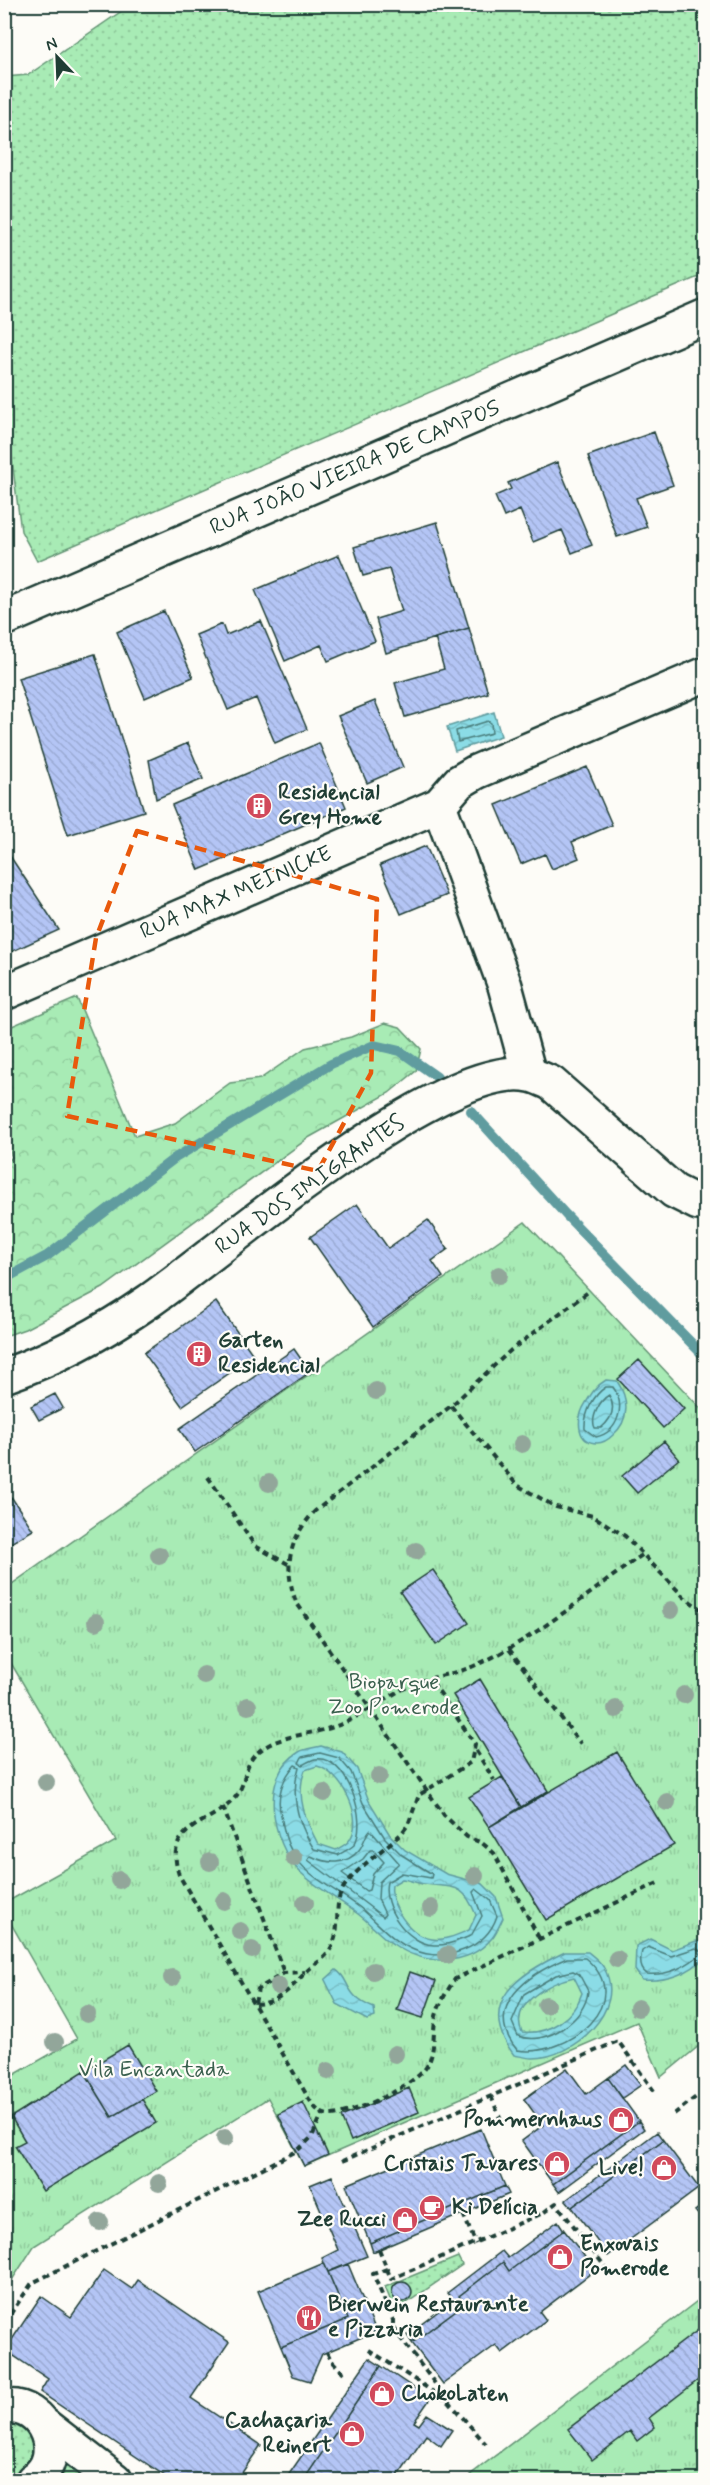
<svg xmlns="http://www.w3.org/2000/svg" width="710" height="2485" font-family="Mynerve,sans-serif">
  <defs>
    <pattern id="grass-dots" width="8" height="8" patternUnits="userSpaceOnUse" patternTransform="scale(1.5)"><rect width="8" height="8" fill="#a8ebb5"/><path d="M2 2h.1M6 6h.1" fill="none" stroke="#90ca9c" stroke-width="1.8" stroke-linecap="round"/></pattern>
    <pattern id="forest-crowns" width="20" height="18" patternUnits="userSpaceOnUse" patternTransform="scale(1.5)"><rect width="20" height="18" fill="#a8ebb5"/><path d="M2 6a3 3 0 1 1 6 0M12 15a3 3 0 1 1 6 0" fill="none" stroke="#90ca9c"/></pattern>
    <pattern id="park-tufts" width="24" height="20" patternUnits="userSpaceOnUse" patternTransform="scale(1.5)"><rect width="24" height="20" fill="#a8ebb5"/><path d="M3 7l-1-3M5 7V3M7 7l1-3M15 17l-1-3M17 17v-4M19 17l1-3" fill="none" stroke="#90ca9c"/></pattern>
    <pattern id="water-waves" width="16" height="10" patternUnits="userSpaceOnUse" patternTransform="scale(1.5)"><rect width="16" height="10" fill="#8bdce6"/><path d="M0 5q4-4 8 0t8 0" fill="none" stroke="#78bec6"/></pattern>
    <pattern id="building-back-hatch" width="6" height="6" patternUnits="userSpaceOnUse" patternTransform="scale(1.5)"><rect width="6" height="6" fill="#b4c5f5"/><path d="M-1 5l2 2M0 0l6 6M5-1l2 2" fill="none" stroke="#9aaad3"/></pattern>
  </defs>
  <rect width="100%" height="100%" fill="#fdfcf7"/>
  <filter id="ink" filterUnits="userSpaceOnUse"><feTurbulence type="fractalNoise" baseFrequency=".0167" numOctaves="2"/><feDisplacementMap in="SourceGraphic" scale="12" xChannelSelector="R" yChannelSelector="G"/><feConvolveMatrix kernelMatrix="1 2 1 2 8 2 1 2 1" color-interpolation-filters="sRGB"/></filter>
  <g filter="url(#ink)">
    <path fill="url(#grass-dots)" stroke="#649474" stroke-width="1.5" d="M132 4 705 5V274L37 561 21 531 9 437 5 426V77L28 75Z
      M458 2257 462 2265 395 2311 385 2287Z
      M9 2420 33 2432 35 2459C25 2469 19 2477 5 2475L4 2421Z
      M67 2456 99 2480 58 2476Z"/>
    <path fill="url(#forest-crowns)" stroke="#649474" stroke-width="1.5" d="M77 998 135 1136 175 1123 230 1083 260 1079 305 1048 351 1037 385 1023 400 1027 421 1049 416 1071 389 1093 310 1137 103 1288 25 1329 5 1336 4 1167 12 1157 5 1139V1029Z"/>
    <path fill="url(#park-tufts)" stroke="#649474" stroke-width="1.5" d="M525 1222 705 1413V2041L661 2077 637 2022 304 2166 268 2098 34 2246 5 2291V2080L77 2039 5 1913V1903L116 1841 5 1653V1589Z
      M705 2295V2480H478L470 2475Z"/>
    <path fill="url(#water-waves)" stroke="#609c9f" stroke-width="1.5" fill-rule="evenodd" d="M494 712 501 736 455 751 447 727Z
      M606 1380 617 1381C629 1399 630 1420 613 1435 609 1439 603 1443 597 1443 577 1443 577 1421 583 1408 590 1396 594 1387 606 1380Z
      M321 1746 342 1752 357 1769 369 1801 390 1835 405 1850 446 1874 483 1884 496 1897 503 1918C500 1924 497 1932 492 1938 467 1968 423 1965 393 1944 380 1936 370 1923 358 1914 339 1899 316 1888 299 1871 272 1843 258 1776 299 1752 304 1749 314 1748 321 1746ZM317 1766C341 1772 367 1820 348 1842 345 1845 339 1848 336 1850L318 1844C306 1821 295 1796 305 1770ZM402 1879C410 1880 418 1884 425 1884 456 1888 463 1883 476 1915L469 1930C457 1935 444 1941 432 1939 410 1936 389 1905 392 1885Z
      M650 1939 672 1950 696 1941 704 1943 705 1956C691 1974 664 1982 642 1980L635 1970 636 1946Z
      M565 1952H588C593 1956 601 1962 604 1968 628 2010 573 2058 533 2058 527 2058 520 2056 514 2055 474 2002 519 1974 565 1952ZM574 1977 582 1993C574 2018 548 2035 522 2032 509 2003 551 1982 574 1977Z
      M336 1970C351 1979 343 1996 374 2008L375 2017 367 2020 337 2004 325 1980Z"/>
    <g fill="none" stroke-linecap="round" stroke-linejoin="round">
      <path stroke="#4a7d7b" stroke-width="1.5" d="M488 721 491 723 492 733 458 742 456 731Z
        M606 1387H613C626 1405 619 1432 596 1437L585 1429C584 1414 593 1395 606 1387Z
        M609 1395C616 1408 612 1419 601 1428H595C590 1418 600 1400 609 1395Z
        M320 1753 339 1758 351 1772 363 1803 385 1838 402 1855 432 1874 431 1878 402 1873 387 1882C381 1906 407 1944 434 1945 447 1946 459 1940 471 1936L482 1916 473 1892 476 1889 490 1900 497 1916C486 1949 445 1963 414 1950 394 1942 380 1925 364 1911 341 1891 305 1878 291 1850 285 1840 283 1827 281 1815 276 1797 282 1779 295 1765L299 1767C290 1796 298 1824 314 1849L338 1855C343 1852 350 1849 354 1845 369 1822 347 1754 315 1759 311 1760 306 1763 302 1765L299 1763 302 1757Z
        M370 1830 399 1863 379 1882 378 1899 385 1914 383 1917 308 1860 311 1856C327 1864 346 1866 359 1850 364 1844 365 1835 370 1830Z
        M370 1850H373L384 1862 373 1874 369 1890 366 1891 342 1873 363 1859Z
        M648 1947 671 1956 696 1948 702 1952C689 1966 667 1976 647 1974 639 1969 640 1959 642 1951Z
        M567 1958H585C639 2001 566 2059 517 2050 481 2006 529 1974 567 1958Z
        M573 1971 579 1974 588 1991C586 2020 545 2047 518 2036L512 2022 524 1994 556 1975Z"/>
      <path stroke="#609c9f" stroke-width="10" d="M471 1111 566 1215 706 1358
        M4 1279 47 1256 175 1158 331 1064 374 1045 400 1051 437 1077"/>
    </g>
    <path fill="url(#building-back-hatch)" stroke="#1f3d34" stroke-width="1.5" d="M654 432 673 485 636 498 647 527 617 537 588 456Z
      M557 462 592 545 572 553 562 530 533 542 520 510 504 517 495 496 511 489 508 483Z
      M437 522 469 628 386 653 376 619 402 611 389 569 363 576 354 547Z
      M339 555 375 641 328 661 321 645 285 661 255 590Z
      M164 611 193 677 145 698 117 632Z
      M261 621 307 729 275 743 256 698 228 710 196 635 222 624 226 635Z
      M469 628 488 693 405 717 395 683 444 669 435 638Z
      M95 654 144 811 68 835 18 678Z
      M375 701 403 767 367 783 338 716Z
      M188 743 203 779 156 799 149 760Z
      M319 743 346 807 199 870 172 805Z
      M587 767 612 825 572 842 579 858 552 869 545 854 521 864 496 805Z
      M426 846 447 895 401 914 380 865Z
      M4 847 59 930 4 955Z
      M357 1204 388 1248 428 1220 448 1249 432 1261 443 1277 373 1327 310 1237Z
      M216 1302 254 1356 182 1406 144 1353Z
      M294 1349 310 1372 195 1452 179 1429Z
      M639 1360 684 1409 663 1428 618 1379Z
      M55 1394 63 1408 39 1420 31 1406Z
      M664 1441 679 1459 637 1493 622 1476Z
      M12 1498 33 1530 4 1547V1503Z
      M433 1570 469 1623 436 1645 400 1592Z
      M480 1679 548 1791 521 1807 453 1695Z
      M617 1752 674 1845 546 1920 489 1827Z
      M502 1777 521 1807 489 1827 469 1797Z
      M410 1972 436 1981 423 2018 397 2010Z
      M128 2045 156 2091 112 2117 84 2071Z
      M626 2065 641 2085 622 2098 608 2078Z
      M567 2068 586 2094 608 2078 639 2121 553 2184 522 2141 543 2125 524 2099Z
      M84 2071 112 2117 142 2099 156 2123 43 2191 15 2146 25 2141 11 2117Z
      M409 2088 419 2112 351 2141 341 2117Z
      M303 2102 328 2155 304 2166 278 2114Z
      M639 2121 644 2129 559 2192 553 2184Z
      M481 2129 505 2186 370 2243 346 2185Z
      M657 2132 663 2140 572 2207 566 2200Z
      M663 2140 699 2188 608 2256 572 2207Z
      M332 2176 367 2256 328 2272 322 2258 338 2250 310 2185Z
      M505 2186 509 2194 373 2252 370 2243Z
      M706 2203V2215L701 2218 695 2211Z
      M558 2221 564 2230 509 2271 503 2262 459 2296 464 2304 412 2343 407 2335 453 2300 447 2293 502 2251 508 2258Z
      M564 2230 595 2270 540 2312 546 2320 502 2353 496 2345 443 2384 412 2343 464 2304 459 2296 503 2262 509 2271Z
      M324 2263 348 2319 281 2347 258 2291Z
      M348 2264 376 2331 322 2354 310 2381 293 2376 281 2347 348 2319 328 2272Z
      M104 2270 132 2289 138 2280 229 2342 191 2398 261 2445 237 2480H171L40 2392 48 2379 5 2350 41 2296 71 2317Z
      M392 2292a10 10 0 1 1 20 0a10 10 0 1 1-20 0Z
      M706 2324V2374L649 2418 655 2427 637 2441 630 2431 592 2460 568 2429Z
      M369 2358 381 2366 307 2475 315 2480H285Z
      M381 2366 430 2399 414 2422 419 2425 427 2414 452 2430 441 2446 426 2435 395 2480H315L307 2475Z"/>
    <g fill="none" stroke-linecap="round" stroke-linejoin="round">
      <g stroke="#1f3d34" stroke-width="38">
        <path id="street" d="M4 619 706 316
          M439 805 459 782 476 772 706 674
          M4 993 439 805 505 986 529 1074"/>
      </g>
      <g stroke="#1f3d34" stroke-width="38">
        <path id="secondary" d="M4 1376C56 1358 104 1332 149 1301 224 1249 442 1058 530 1075 536 1076 544 1080 551 1083L674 1191 698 1203H706"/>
      </g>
      <g stroke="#1f3d34" stroke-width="38">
        <path id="primary" d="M4 2407C45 2401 68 2458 33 2480
          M43 2424 115 2480"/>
      </g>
      <path stroke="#1f3d34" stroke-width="4" stroke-dasharray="6 4.5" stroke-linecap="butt" d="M451 1406 517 1485 556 1507 593 1516 625 1536 684 1597 706 1613
        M208 1477 255 1546 288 1564
        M642 1555C589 1592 536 1639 476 1665 454 1675 428 1676 407 1687 383 1699 361 1717 336 1726 312 1735 283 1734 262 1749 242 1763 248 1779 237 1795 215 1826 162 1822 179 1875L309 2099C314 2107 320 2115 330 2115 352 2115 416 2085 427 2066 436 2051 432 2033 436 2016 440 2002 447 1991 455 1979L660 1882
        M509 1649 581 1744
        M476 1751 494 1780
        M223 1807 284 1973
        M539 1938 494 1853 482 1843 467 1837 444 1815 296 1602C283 1566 289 1539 315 1511L451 1406 511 1350 588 1292
        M255 2003 258 1989 284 1973 305 1972
        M255 2004C277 2004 290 1989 304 1974 316 1961 327 1961 334 1941 341 1922 332 1902 346 1884 361 1865 383 1850 401 1834L408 1825 419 1795 471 1762 475 1744 431 1680
        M491 2096 502 2123
        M674 2114 700 2094
        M342 2161 618 2041 654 2091
        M463 2214 476 2244
        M379 2249 391 2279 543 2213 556 2203 613 2277
        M387 2269 373 2274 393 2320V2328L449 2402
        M4 2323 32 2283 297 2151 312 2137 322 2114
        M369 2350 449 2402 486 2444
        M327 2352 331 2360 346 2375"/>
      <use href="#street" stroke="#fdfcf7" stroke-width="33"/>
      <use href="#secondary" stroke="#fdfcf7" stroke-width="33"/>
      <use href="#primary" stroke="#fdfcf7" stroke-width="33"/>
    </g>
    <g fill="#92a69a">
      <circle cx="499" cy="1275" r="9"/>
      <circle cx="376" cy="1391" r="9"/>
      <circle cx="522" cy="1444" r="9"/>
      <circle cx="269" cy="1483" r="9"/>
      <circle cx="416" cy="1551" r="9"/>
      <circle cx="159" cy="1555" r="9"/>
      <circle cx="671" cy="1610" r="9"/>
      <circle cx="96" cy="1622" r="9"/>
      <circle cx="204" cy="1675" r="9"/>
      <circle cx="684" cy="1695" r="9"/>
      <circle cx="248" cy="1706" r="9"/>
      <circle cx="616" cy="1709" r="9"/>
      <circle cx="379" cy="1776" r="9"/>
      <circle cx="46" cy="1782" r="9"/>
      <circle cx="324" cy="1793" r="9"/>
      <circle cx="667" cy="1802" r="9"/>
      <circle cx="294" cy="1858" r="9"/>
      <circle cx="210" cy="1862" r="9"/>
      <circle cx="475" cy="1876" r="9"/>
      <circle cx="119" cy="1880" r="9"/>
      <circle cx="224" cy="1901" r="9"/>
      <circle cx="305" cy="1903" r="9"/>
      <circle cx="431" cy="1908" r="9"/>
      <circle cx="240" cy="1931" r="9"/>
      <circle cx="252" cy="1950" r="9"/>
      <circle cx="447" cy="1955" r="9"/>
      <circle cx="617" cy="1959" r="9"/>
      <circle cx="373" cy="1971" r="9"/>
      <circle cx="172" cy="1978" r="9"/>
      <circle cx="278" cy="1986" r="9"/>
      <circle cx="546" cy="2005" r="9"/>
      <circle cx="638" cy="2008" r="9"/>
      <circle cx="87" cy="2014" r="9"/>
      <circle cx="55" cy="2042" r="9"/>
      <circle cx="395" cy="2054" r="9"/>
      <circle cx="328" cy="2071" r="9"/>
      <circle cx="225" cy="2138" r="9"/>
      <circle cx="159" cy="2183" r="9"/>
      <circle cx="100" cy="2222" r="9"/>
    </g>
  </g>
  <path fill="none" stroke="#e8590c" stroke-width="4.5" stroke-dasharray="12 8" stroke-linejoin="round" d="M137 831 377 899 371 1073 318 1171 67 1116 96 938Z"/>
  <defs>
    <g id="building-disc" transform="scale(1.35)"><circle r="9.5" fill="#d1495b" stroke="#fdfcf7"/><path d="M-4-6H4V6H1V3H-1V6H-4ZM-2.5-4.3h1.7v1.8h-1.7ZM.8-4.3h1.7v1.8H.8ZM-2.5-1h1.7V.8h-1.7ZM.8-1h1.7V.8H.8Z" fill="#fff"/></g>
    <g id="shop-disc" transform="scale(1.35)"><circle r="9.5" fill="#d1495b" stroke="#fdfcf7"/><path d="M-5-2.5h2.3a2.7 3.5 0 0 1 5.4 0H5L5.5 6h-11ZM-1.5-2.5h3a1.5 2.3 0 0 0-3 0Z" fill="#fff"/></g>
    <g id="cafe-disc" transform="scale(1.35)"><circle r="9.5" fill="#d1495b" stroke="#fdfcf7"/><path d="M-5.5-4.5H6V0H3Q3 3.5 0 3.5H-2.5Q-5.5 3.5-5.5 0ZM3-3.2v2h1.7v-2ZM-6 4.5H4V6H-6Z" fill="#fff"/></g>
    <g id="restaurant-disc" transform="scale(1.35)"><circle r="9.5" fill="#d1495b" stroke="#fdfcf7"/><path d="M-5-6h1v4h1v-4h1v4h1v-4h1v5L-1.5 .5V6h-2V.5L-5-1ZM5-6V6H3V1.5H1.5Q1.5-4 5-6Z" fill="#fff"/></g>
  </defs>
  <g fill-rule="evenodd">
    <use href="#building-disc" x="259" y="806"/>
    <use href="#building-disc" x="199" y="1354"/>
    <use href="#shop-disc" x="621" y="2120"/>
    <use href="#shop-disc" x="557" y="2164"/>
    <use href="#shop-disc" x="664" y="2168"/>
    <use href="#cafe-disc" x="432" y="2208"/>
    <use href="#shop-disc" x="405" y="2220"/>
    <use href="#shop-disc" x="560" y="2257"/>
    <use href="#restaurant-disc" x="309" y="2318"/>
    <use href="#shop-disc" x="382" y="2394"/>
    <use href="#shop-disc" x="352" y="2434"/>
  </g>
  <g text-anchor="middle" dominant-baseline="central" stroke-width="4.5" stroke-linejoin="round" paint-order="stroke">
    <g font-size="22" fill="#1f3d34" stroke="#fdfcf7">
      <text transform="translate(355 468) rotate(-23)">RUA JOÃO VIEIRA DE CAMPOS</text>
      <text transform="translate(236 893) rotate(-23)">RUA MAX MEINICKE</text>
      <text transform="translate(310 1185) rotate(-35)">RUA DOS IMIGRANTES</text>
    </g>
    <g font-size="22" font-weight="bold" fill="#1f3d34" stroke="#fdfcf7" text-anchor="start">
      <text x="278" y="793">Residencial<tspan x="278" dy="25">Grey Home</tspan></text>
      <text x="218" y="1341">Garten<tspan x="218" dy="25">Residencial</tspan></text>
      <text x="602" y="2120" text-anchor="end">Pommernhaus</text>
      <text x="538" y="2164" text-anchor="end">Cristais Tavares</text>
      <text x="644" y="2168" text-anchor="end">Live!</text>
      <text x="452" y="2208">Ki Delícia</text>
      <text x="386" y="2220" text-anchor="end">Zee Rucci</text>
      <text x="580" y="2244">Enxovais<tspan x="580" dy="25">Pomerode</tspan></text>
      <text x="328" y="2305">Bierwein Restaurante<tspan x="328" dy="25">e Pizzaria</tspan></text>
      <text x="401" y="2394">ChokoLaten</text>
      <text x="332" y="2421" text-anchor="end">Cachaçaria<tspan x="332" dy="25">Reinert</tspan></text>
    </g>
    <g font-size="22" fill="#3a604e" stroke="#fdfcf7">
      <text x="394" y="1683">Bioparque<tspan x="394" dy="25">Zoo Pomerode</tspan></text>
      <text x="154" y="2070">Vila Encantada</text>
    </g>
  </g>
  <rect width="710" height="2485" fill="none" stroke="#fdfcf7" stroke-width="24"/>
  <rect x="12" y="12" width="686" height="2461" fill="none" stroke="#1f3d34" stroke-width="2" filter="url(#ink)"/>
  <g transform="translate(57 57) rotate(337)" stroke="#fdfcf7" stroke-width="4.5" paint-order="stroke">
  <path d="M0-4.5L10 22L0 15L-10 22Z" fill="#1f3d34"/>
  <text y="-9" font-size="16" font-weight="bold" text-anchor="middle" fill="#1f3d34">N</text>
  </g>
</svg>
